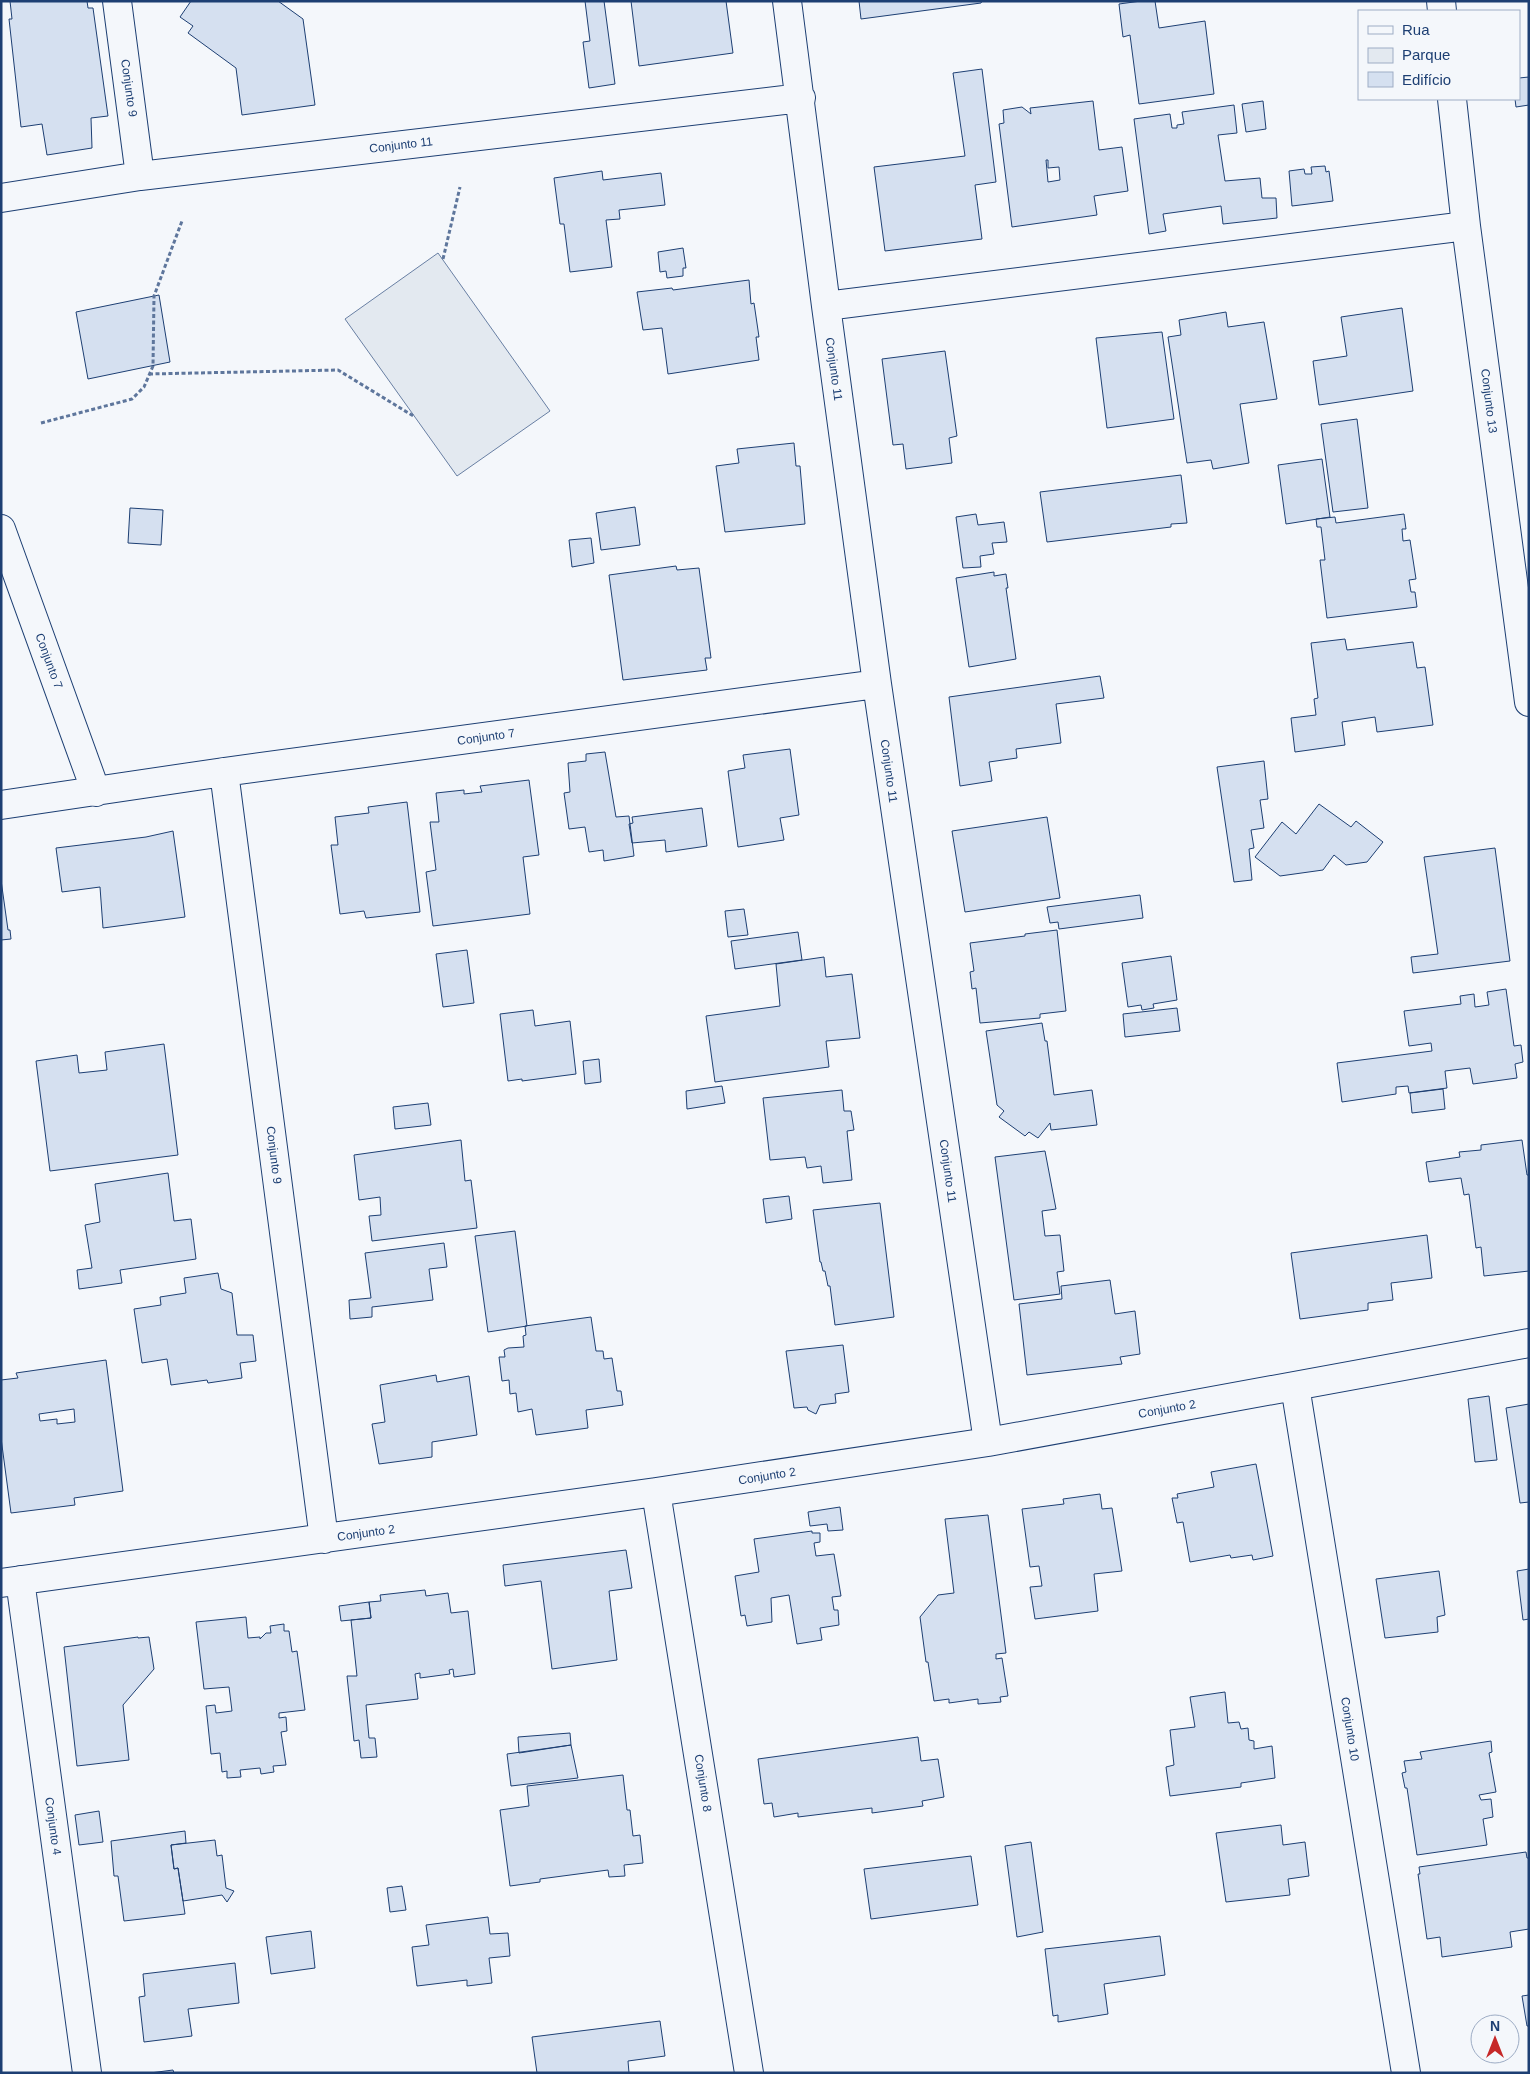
<svg xmlns="http://www.w3.org/2000/svg" width="1530" height="2074" font-family="Arial,sans-serif">
  <rect width="100%" height="100%" fill="#f4f7fb"/>
  <path fill="#e3e9f0" stroke="#687fa3" d="M438 253 550 411 457 476 345 319Z"/>
  <path fill="#d5e0f0" stroke="#1d3f73" fill-rule="evenodd" d="M10 1H87L88 8H93L108 116 91 118 92 148 47 155 42 124 21 127 9 19H12Z
    M191 1H278L303 19 315 105 242 115 236 68 188 33 193 26 180 17Z
    M585 1H604L615 84 589 88 583 42 590 41Z
    M631 1H726L733 53 639 66Z
    M859 1H982L981 3 861 19Z
    M1141 1H1155L1159 28 1205 21 1214 94 1139 104 1130 35 1123 37 1119 4Z
    M982 69 996 182 975 185 982 239 885 251 874 167 965 156 953 73Z
    M1529 77V105L1516 107 1515 99H1519V78Z
    M1093 101 1099 150 1122 147 1128 191 1094 196 1097 215 1012 227 999 124 1004 123 1003 110 1022 107 1031 114 1030 108ZM1046 160H1048V168L1059 167 1060 180 1048 182Z
    M1263 101 1266 129 1246 132 1242 104Z
    M1234 105 1237 133 1218 135 1225 181 1260 178 1262 198H1276L1277 218 1223 224 1221 206 1163 214 1166 231 1149 234 1134 119 1170 114 1172 128H1177V125L1184 124 1182 112Z
    M1325 166 1326 172 1329 171 1333 201 1292 206 1289 171 1304 169 1305 174H1312L1311 167Z
    M602 171 603 180 661 173 665 205 619 210 620 219 606 220 612 267 570 272 564 224H560L554 178Z
    M683 248 686 268H683V276L667 278 666 271 660 272 658 252Z
    M749 280 751 304 754 303 759 337H756L759 360 668 374 662 328 643 330 637 292 672 288 673 290Z
    M159 295 170 362 88 379 76 312Z
    M1402 308 1413 391 1319 405 1313 361 1347 356 1341 317Z
    M1226 312 1228 327 1264 322 1277 399 1240 404 1249 463 1213 469 1211 460 1187 463 1168 337 1181 335 1179 320Z
    M1162 332 1174 419 1107 428 1096 338Z
    M945 351 957 436 949 438 952 463 906 469 903 444 893 445 882 359Z
    M1357 419 1368 508 1333 512 1321 424Z
    M794 443 796 466H800L805 524 725 532 716 466 739 463 737 449Z
    M1322 459 1330 517 1286 524 1278 465Z
    M1181 475 1187 523 1171 524V527L1047 542 1040 492Z
    M635 507 640 545 601 550 596 513Z
    M130 508 163 510 161 545 128 543Z
    M976 514 978 525 1004 522 1007 542 992 543 994 554 980 556 981 567 963 568 956 517Z
    M1404 514 1406 529H1402L1403 541 1410 540 1416 579 1409 580 1411 592H1415L1417 607 1327 618 1320 560H1325L1321 527H1317L1316 519 1335 517 1336 523Z
    M591 538 594 563 572 567 569 540Z
    M676 566 677 570 699 568 711 658H705L707 670 623 680 609 575Z
    M994 572V576L1006 574 1008 588H1006L1016 659 969 667 956 578Z
    M1345 639 1347 650 1413 642 1417 668 1425 667 1433 725 1377 732 1375 717 1342 722 1345 745 1295 752 1291 718 1316 715 1314 699 1318 698 1311 643Z
    M1100 676 1104 698 1056 704 1061 743 1016 749 1017 758 989 762 992 781 960 786 949 697Z
    M790 749 799 815 780 818 784 840 738 847 728 771 745 768 743 755Z
    M605 752 616 817 629 816 634 856 604 861 603 850 589 852 585 827 569 829 564 793 570 792 568 763 586 761V754Z
    M1264 761 1268 799 1260 800 1264 828 1251 830 1254 848 1249 849 1252 880 1234 882 1217 767Z
    M529 780 539 855 523 857 530 914 433 926 426 872 436 870 430 822H439L436 793 464 790V794L482 792 480 786Z
    M407 802 420 912 366 918 364 911 340 914 331 845H338L335 817 369 813 368 807Z
    M1319 804 1351 827 1356 821 1383 842 1367 862 1346 865 1334 855 1323 870 1280 876 1255 857 1282 822 1296 834Z
    M702 808 707 846 666 852 665 840 632 843 629 824 633 823 632 817Z
    M1047 817 1060 898 965 912 952 831Z
    M173 831 185 917 103 928 100 887 62 892 56 848 146 837Z
    M1495 848 1510 961 1413 973 1411 957 1438 954 1424 857Z
    M1 880 8 930H10L11 939 1 940Z
    M1140 895 1143 918 1059 929 1058 922 1050 923 1047 907Z
    M744 909 748 935 728 937 725 911Z
    M1057 930 1066 1011 1040 1014V1018L980 1023 976 988 972 989 970 972 974 971 970 943 1025 936V934Z
    M798 932 802 960 735 969 731 941Z
    M467 950 474 1003 443 1007 436 954Z
    M1171 956 1177 1000 1153 1004 1154 1008 1142 1010 1141 1005 1128 1007 1122 963Z
    M824 957 826 977 852 974 860 1038 826 1041 829 1067 715 1082 706 1016 780 1006 776 964Z
    M1506 989 1514 1046 1521 1045 1523 1062 1515 1064 1517 1078 1473 1084 1470 1068 1445 1071 1447 1088 1409 1093 1408 1086 1396 1087V1094L1342 1102 1337 1063 1432 1051 1431 1043 1409 1046 1404 1011 1461 1004 1460 996 1474 994 1475 1007 1489 1005 1487 992Z
    M1177 1008 1180 1031 1125 1037 1123 1014Z
    M533 1010 535 1026 570 1021 576 1074 522 1081V1079L508 1081 500 1014Z
    M1042 1023 1045 1041H1047L1054 1095 1092 1090 1097 1125 1051 1130 1050 1123 1038 1138 1029 1132 1025 1136 999 1117 1004 1111 997 1105 986 1031Z
    M164 1044 178 1155 50 1171 36 1061 77 1055 79 1073 107 1070 105 1052Z
    M599 1059 601 1082 585 1084 583 1061Z
    M722 1086 725 1103 687 1109 686 1091Z
    M1443 1089 1445 1109 1412 1113 1410 1093Z
    M842 1090 844 1111H851L854 1130 847 1131 852 1180 823 1183 821 1166 807 1168 805 1157 770 1160 763 1098Z
    M428 1103 431 1125 395 1129 393 1107Z
    M461 1140 465 1181 471 1180 477 1228 372 1241 369 1216 381 1215 380 1197 359 1200 354 1155Z
    M1522 1140 1527 1175H1529V1271L1484 1276 1481 1247 1476 1248 1469 1194 1464 1195 1461 1178 1429 1182 1426 1162 1460 1157 1459 1152 1481 1150V1145Z
    M1045 1151 1056 1209 1042 1211 1045 1236 1060 1235 1064 1271 1057 1272 1060 1294 1014 1300 995 1157Z
    M168 1173 174 1221 191 1219 196 1259 120 1270 122 1283 79 1289 77 1270 92 1268 85 1225 100 1222 95 1184Z
    M789 1196 792 1219 766 1223 763 1199Z
    M880 1203 894 1317 835 1325 830 1286H828L825 1271H823L821 1262H820L813 1210Z
    M515 1231 527 1326 488 1332 475 1236Z
    M1427 1235 1432 1278 1391 1283 1393 1300 1368 1303V1310L1300 1319 1291 1253Z
    M444 1243 447 1267 429 1269 433 1300 372 1307V1317L350 1319 349 1300 371 1298 365 1253Z
    M218 1273 221 1289 232 1293 237 1335H253L256 1361 240 1363 242 1378 208 1383 207 1380 171 1385 167 1359 142 1363 134 1309 161 1305 160 1297 186 1293 184 1278Z
    M1110 1280 1115 1314 1135 1311 1140 1354 1120 1357 1122 1364 1027 1375 1019 1304 1062 1299 1061 1286Z
    M591 1317 596 1351H603L604 1359 612 1358 617 1391H621L623 1405 586 1410 588 1428 536 1435 532 1409 518 1412 516 1393 510 1394 509 1380 502 1381 499 1357H505L504 1350 508 1348 524 1347 523 1336 526 1335 525 1326Z
    M843 1345 849 1392 835 1394 836 1403 820 1405 816 1414 808 1410 807 1407 794 1408 786 1351Z
    M106 1360 123 1491 74 1498 75 1505 11 1513 1 1438V1380L18 1378 16 1373ZM74 1409 75 1422 57 1424V1419L40 1421 39 1414Z
    M436 1375 437 1382 469 1376 477 1435 432 1442V1457L379 1464 372 1424 385 1422 380 1385Z
    M1489 1396 1497 1460 1475 1462 1468 1399Z
    M1529 1404V1502L1520 1503 1506 1408Z
    M1256 1464 1273 1556 1253 1560 1252 1555 1231 1558 1230 1555 1190 1562 1183 1522 1177 1523 1172 1498H1178L1177 1494 1214 1487 1211 1472Z
    M1100 1494 1102 1509 1112 1508 1122 1571 1094 1574 1098 1611 1035 1619 1030 1587 1042 1586 1039 1566 1030 1567 1022 1509 1064 1504 1063 1499Z
    M840 1507 843 1530 828 1531 827 1524 810 1526 808 1512Z
    M988 1515 1006 1653 996 1654V1659L1002 1658 1008 1696 1000 1697 1001 1702 978 1704V1699L949 1703V1699L934 1701 928 1662H926L920 1617 938 1595 954 1593 945 1519Z
    M812 1531V1533H820V1542L814 1543 816 1556 834 1554 841 1596 832 1597 834 1610H838L839 1625 820 1628 822 1640 797 1644 789 1595 771 1598 772 1622 747 1626 745 1615 741 1616 735 1576 759 1572 754 1539Z
    M626 1550 632 1588 609 1591 617 1660 552 1669 541 1581 505 1586 503 1565Z
    M1529 1569V1619L1523 1620 1517 1571Z
    M1439 1571 1445 1615 1437 1617 1438 1632 1385 1638 1376 1579Z
    M425 1590 426 1596 448 1593 451 1613 468 1611 475 1674 454 1677 453 1669 449 1670 450 1674 420 1678V1673L415 1674 418 1699 366 1705 369 1738H375L377 1757 361 1758 359 1740 354 1741 347 1676H357L351 1620 371 1618 369 1602 381 1601 380 1595Z
    M369 1602 371 1618 341 1621 339 1606Z
    M246 1617 248 1638 260 1637V1639L266 1633H271L270 1626 284 1624V1631H289L292 1652 297 1651 305 1710 279 1713V1718L286 1717 287 1731 281 1732 286 1765 273 1766 274 1772 261 1774 260 1768 240 1770 241 1777 227 1778V1771L222 1772 220 1753 211 1754 206 1706 215 1705 216 1713 232 1711 229 1687 204 1689 196 1622Z
    M138 1637V1638L149 1637 154 1669 123 1705 129 1760 77 1766 64 1647Z
    M1225 1692 1228 1723 1239 1722 1241 1729 1248 1728 1249 1740 1254 1741V1749L1272 1746 1275 1778 1241 1783V1787L1170 1796 1166 1767 1174 1765 1170 1730 1195 1727 1190 1697Z
    M570 1733 571 1745 519 1753 518 1737Z
    M918 1737 921 1761 938 1759 944 1797 922 1801 923 1806 872 1813V1808L798 1817V1813L774 1817 772 1803 764 1804 758 1759Z
    M1491 1741 1492 1752 1489 1753 1496 1792 1479 1795 1481 1800 1491 1799 1493 1817 1483 1819 1487 1845 1417 1855 1407 1788H1405L1402 1773 1406 1772 1404 1761 1422 1759 1420 1752Z
    M571 1745 578 1778 511 1786 507 1754Z
    M623 1775 627 1810H630L633 1836 640 1835 643 1863 624 1865 625 1876 609 1877 608 1870 540 1879V1882L510 1886 500 1810 529 1806 527 1786Z
    M99 1811 103 1842 79 1845 75 1815Z
    M1281 1825 1283 1845 1305 1842 1309 1876 1288 1879 1290 1895 1226 1902 1216 1833Z
    M185 1831 186 1843 171 1845 174 1869 178 1868 185 1914 124 1921 118 1876H114L111 1841Z
    M215 1840 217 1856 222 1855 226 1888 234 1891 227 1902 222 1895 183 1901 178 1868 174 1869 171 1845Z
    M1031 1842 1043 1932 1017 1937 1005 1846Z
    M1526 1852 1527 1858H1529V1929L1510 1932 1512 1947 1442 1957 1440 1937 1427 1939 1418 1874H1420L1419 1867Z
    M971 1856 978 1905 871 1919 864 1869Z
    M402 1886 406 1910 390 1912 387 1888Z
    M488 1917 490 1934 508 1933 510 1956 489 1958 492 1983 467 1986V1980L417 1986 412 1947 429 1945 426 1925Z
    M311 1931 315 1968 271 1974 266 1937Z
    M1160 1936 1165 1975 1104 1984 1108 2014 1058 2022V2015L1053 2016 1045 1949Z
    M235 1963 239 2003 188 2009 192 2036 144 2042 139 1997 145 1996 143 1974Z
    M1529 1995V2026H1527L1522 1996Z
    M660 2021 665 2056 628 2061 629 2073H537L532 2037Z
    M173 2070 174 2073H150Z"/>
  <g fill="none" stroke-linecap="round" stroke-linejoin="round">
    <g stroke="#1d3f73" stroke-width="30">
      <path id="minor" d="M117 1 140 176
        M787 1 826 306 877 684 988 1442
        M1441 1 1442 11
        M1452 99 1466 226 1529 702
        M1 198 140 176 801 98
        M826 306 1466 226
        M1 529 96 792
        M224 772 324 1539
        M1 805 224 772 877 684
        M1295 1386 1406 2073
        M656 1492 749 2073
        M20 1580 87 2073
        M1 1583 656 1492 988 1442 1529 1343"/>
    </g>
    <path stroke="#5e769c" stroke-width="3" stroke-dasharray="4 2.5" stroke-linecap="butt" d="M443 259 460 187
      M149 374 338 370 415 417
      M41 423 132 399 144 387 153 366 154 296 182 221"/>
    <use href="#minor" stroke="#f4f7fb" stroke-width="28"/>
  </g>
  <g text-anchor="middle" dominant-baseline="central" stroke-width="4" stroke-linejoin="round" paint-order="stroke">
    <g font-size="12" fill="#1d3f73" stroke="#f4f7fb">
      <text transform="translate(129 88) rotate(82)">Conjunto 9</text>
      <text transform="translate(401 145) rotate(-7)">Conjunto 11</text>
      <text transform="translate(834 369) rotate(82)">Conjunto 11</text>
      <text transform="translate(1489 401) rotate(83)">Conjunto 13</text>
      <text transform="translate(49 661) rotate(70)">Conjunto 7</text>
      <text transform="translate(486 737) rotate(-8)">Conjunto 7</text>
      <text transform="translate(889 771) rotate(82)">Conjunto 11</text>
      <text transform="translate(274 1155) rotate(83)">Conjunto 9</text>
      <text transform="translate(948 1171) rotate(82)">Conjunto 11</text>
      <text transform="translate(1167 1409) rotate(-10)">Conjunto 2</text>
      <text transform="translate(767 1476) rotate(-9)">Conjunto 2</text>
      <text transform="translate(366 1533) rotate(-8)">Conjunto 2</text>
      <text transform="translate(1350 1729) rotate(81)">Conjunto 10</text>
      <text transform="translate(703 1783) rotate(81)">Conjunto 8</text>
      <text transform="translate(53 1826) rotate(82)">Conjunto 4</text>
    </g>
  </g>
  <rect width="1530" height="2074" fill="none" stroke="#1d3f73" stroke-width="5"/>
  <rect x="1358" y="10" width="162" height="90" fill="#f4f7fb" stroke="#9eadc5"/>
  <rect x="1368" y="26" width="25" height="8" fill="#f4f7fb" stroke="#9eadc5"/>
  <text x="1402" y="35" font-size="15" fill="#1d3f73">Rua</text>
  <rect x="1368" y="48" width="25" height="15" fill="#e3e9f0" stroke="#9eadc5"/>
  <text x="1402" y="60" font-size="15" fill="#1d3f73">Parque</text>
  <rect x="1368" y="72" width="25" height="15" fill="#d5e0f0" stroke="#9eadc5"/>
  <text x="1402" y="85" font-size="15" fill="#1d3f73">Edifício</text>
  <g transform="translate(1495 2039)"><circle r="24" fill="#f4f7fb" stroke="#9eadc5"/>
  <path d="M0-4L9 19L0 12L-9 19Z" fill="#c62828"/>
  <text y="-8" font-size="14" font-weight="bold" text-anchor="middle" fill="#1d3f73">N</text>
  </g>
</svg>
